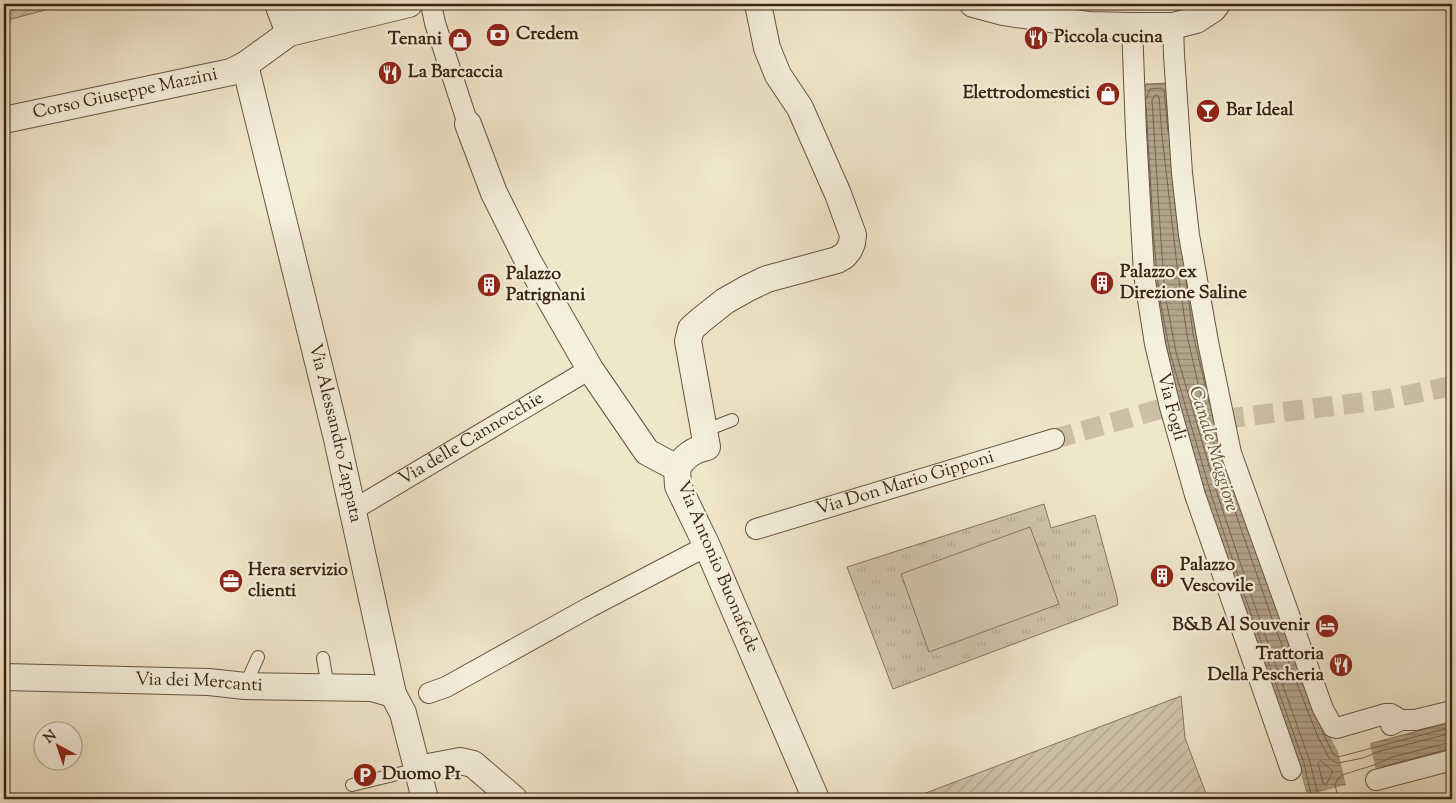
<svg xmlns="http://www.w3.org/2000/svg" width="1456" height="803" font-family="'Sorts Mill Goudy',serif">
  <defs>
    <pattern id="grass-tufts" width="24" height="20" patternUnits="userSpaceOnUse" patternTransform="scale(1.25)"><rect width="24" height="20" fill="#d1c5ab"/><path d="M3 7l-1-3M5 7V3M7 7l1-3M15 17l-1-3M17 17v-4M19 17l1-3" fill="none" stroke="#b4a992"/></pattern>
    <pattern id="garden-furrows" width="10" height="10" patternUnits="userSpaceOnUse" patternTransform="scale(1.25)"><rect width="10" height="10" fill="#d1c5ab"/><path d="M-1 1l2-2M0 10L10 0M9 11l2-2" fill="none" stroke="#b4a992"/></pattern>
    <pattern id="water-rules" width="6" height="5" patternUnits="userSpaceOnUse" patternTransform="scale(1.25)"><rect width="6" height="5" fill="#b2a48b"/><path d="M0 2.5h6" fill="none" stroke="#928570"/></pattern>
  </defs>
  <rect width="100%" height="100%" fill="#f0e6ca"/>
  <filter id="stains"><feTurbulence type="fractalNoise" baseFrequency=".004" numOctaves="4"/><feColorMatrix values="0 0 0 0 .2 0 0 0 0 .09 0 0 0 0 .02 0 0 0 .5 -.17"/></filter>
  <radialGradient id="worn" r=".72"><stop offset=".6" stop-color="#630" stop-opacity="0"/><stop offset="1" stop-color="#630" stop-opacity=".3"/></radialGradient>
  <path fill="url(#grass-tufts)" stroke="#86745e" d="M1044 504 1051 528 1095 515 1117 597 1118 605 893 689 847 567Z"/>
  <path fill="url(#garden-furrows)" stroke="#86745e" d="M4 4H68L4 21Z
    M1181 696 1185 738 1208 799H910Z"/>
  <path fill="#d1c5ab" stroke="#86745e" d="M1030 527 1059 604 929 652 901 574Z"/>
  <path fill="url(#water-rules)" stroke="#82715b" d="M1169 83 1198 333 1338 752 1452 722V753L1308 799 1299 765 1240 599 1206 496 1165 354 1154 296 1141 98 1146 84Z"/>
  <path fill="#f0e6ca" d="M1331 732 1339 749 1391 735V737L1373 742 1370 744 1378 779 1349 787 1352 799H1305L1296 766 1299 765 1307 795 1346 785 1338 752 1328 733Z"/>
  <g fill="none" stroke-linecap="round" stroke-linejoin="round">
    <path stroke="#76644e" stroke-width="1" d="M1146 99 1150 89 1162 88 1164 90 1168 132
      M1146 106 1154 241 1159 295 1170 353 1211 494 1245 597 1304 763 1312 799
      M1186 280 1193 334 1209 402
      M1322 731 1333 754 1338 757 1452 727
      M1321 761 1333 771 1326 785 1323 783 1318 764Z
      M1389 765 1452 748
      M1319 799 1310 762 1251 595 1217 493 1176 352 1165 294 1161 241 1152 100 1155 95H1157L1159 97 1162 136 1178 274 1187 335 1199 388 1221 471 1276 630 1318 737 1329 758 1333 761 1338 763 1363 758 1377 752 1452 733
      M1338 799 1335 784 1338 779 1342 775 1374 765 1392 757 1452 742"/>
    <path stroke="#ccbfa5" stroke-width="20" stroke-dasharray="20 10" stroke-linecap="butt" d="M1224 419 1383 400 1452 386
      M1054 439 1164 408"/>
    <g stroke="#685440" stroke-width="14">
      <path id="service" d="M704 431 732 420
        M323 658 328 688
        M245 686 258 657
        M352 785 418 769"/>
    </g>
    <g stroke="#685440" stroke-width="22">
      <g id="pedestrian">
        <path d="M286 4 289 12 323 4"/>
        <path d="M431 4 435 23 468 124"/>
        <path id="s1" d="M1132 26 1136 132 1144 274 1155 344 1170 407 1195 495 1291 770"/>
        <path d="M1173 26 1174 55 1182 173 1189 235 1209 347 1231 453 1323 709 1333 727 1337 728 1385 714H1391L1401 720"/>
        <path id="s2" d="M353 510 590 369"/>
        <path id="s3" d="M756 529 1054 439"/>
        <path d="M429 693 446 687 590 607 707 546"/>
        <path d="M1391 725 1401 720H1415L1452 711"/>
        <path d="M1376 780 1452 760"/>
      </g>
    </g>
    <g stroke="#685440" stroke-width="28">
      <g id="minor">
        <path d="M278 4 289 33"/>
        <path d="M973 4 1003 12 1089 25 1132 26H1173L1196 20 1213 9 1217 4"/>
        <path id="s4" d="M245 65 337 439 393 694 403 713 425 799"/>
        <path id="s5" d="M4 120 231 72 245 65 289 33 409 4"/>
        <path d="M468 124 494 193 528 261 590 369 647 452 677 468"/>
        <path d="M677 468C685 456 693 450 707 447L688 341 691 329 701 320 725 301 748 288 767 279 837 260 844 256 849 250 852 243 853 235 838 194 800 108 778 75 767 48 758 4"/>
        <path d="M677 468 678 486 707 546 816 799"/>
        <path id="s6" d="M4 677 209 682 245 686 372 688 393 694"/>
        <path d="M418 769 460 761 473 764 514 799"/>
      </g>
    </g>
    <use href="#service" stroke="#f5efdd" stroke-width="12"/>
    <use href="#pedestrian" stroke="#f5efdd" stroke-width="20"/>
    <use href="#minor" stroke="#f5efdd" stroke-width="26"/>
  </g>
  <defs>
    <g id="bank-disc" transform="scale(1.25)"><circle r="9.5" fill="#8f2418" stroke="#f5efdd"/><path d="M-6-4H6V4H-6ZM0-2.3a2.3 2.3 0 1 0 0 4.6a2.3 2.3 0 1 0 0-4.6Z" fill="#fff"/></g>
    <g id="restaurant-disc" transform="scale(1.25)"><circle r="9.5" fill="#8f2418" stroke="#f5efdd"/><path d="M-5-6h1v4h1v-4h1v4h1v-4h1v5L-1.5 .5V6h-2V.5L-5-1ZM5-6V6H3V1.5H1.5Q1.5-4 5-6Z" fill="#fff"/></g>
    <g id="shop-disc" transform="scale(1.25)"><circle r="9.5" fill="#8f2418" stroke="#f5efdd"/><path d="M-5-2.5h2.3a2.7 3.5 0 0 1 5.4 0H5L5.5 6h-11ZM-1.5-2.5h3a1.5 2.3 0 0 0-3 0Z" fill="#fff"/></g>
    <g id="bar-disc" transform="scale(1.25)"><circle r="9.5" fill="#8f2418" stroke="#f5efdd"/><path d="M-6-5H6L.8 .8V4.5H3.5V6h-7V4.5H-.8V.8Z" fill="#fff"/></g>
    <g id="building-disc" transform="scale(1.25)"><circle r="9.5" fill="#8f2418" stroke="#f5efdd"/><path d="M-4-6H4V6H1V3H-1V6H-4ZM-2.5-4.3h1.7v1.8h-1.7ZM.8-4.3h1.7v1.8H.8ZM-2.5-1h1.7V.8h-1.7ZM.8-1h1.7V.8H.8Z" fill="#fff"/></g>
    <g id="office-disc" transform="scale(1.25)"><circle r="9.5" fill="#8f2418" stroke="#f5efdd"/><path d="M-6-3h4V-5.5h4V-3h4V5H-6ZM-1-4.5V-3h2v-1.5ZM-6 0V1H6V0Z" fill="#fff"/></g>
    <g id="hotel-disc" transform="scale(1.25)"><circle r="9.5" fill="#8f2418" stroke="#f5efdd"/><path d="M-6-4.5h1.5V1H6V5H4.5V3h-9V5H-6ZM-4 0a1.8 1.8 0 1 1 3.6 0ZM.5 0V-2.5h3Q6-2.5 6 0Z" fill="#fff"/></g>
    <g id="parking-disc" transform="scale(1.25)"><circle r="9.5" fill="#8f2418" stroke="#f5efdd"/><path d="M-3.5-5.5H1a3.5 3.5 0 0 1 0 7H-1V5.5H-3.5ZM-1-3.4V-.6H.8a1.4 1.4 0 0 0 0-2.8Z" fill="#fff"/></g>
  </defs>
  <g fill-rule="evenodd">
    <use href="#bank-disc" x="498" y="35"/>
    <use href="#restaurant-disc" x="1036" y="38"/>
    <use href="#shop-disc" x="460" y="40"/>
    <use href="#restaurant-disc" x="390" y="73"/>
    <use href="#shop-disc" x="1108" y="94"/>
    <use href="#bar-disc" x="1208" y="111"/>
    <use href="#building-disc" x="1102" y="283"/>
    <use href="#building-disc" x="489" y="285"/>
    <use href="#building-disc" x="1162" y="576"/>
    <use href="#office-disc" x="231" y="581"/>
    <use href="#hotel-disc" x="1327" y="626"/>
    <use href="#restaurant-disc" x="1341" y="665"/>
    <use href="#parking-disc" x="365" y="775"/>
  </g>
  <g text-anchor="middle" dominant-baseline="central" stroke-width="4.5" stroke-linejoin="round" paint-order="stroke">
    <g font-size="18" font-weight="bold" fill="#3a2412" stroke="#f5efdd" text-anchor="start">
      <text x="516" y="35">Credem</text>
      <text x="1054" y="38">Piccola cucina</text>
      <text x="442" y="40" text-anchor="end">Tenani</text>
      <text x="408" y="73">La Barcaccia</text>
      <text x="1090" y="94" text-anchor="end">Elettrodomestici</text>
      <text x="1226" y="111">Bar Ideal</text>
      <text x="1120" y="273">Palazzo ex<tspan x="1120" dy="21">Direzione Saline</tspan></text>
      <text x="506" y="275">Palazzo<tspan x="506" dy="21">Patrignani</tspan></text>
      <text x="1180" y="566">Palazzo<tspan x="1180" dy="21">Vescovile</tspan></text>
      <text x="248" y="571">Hera servizio<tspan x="248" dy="21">clienti</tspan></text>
      <text x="1310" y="626" text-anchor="end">B&amp;B Al Souvenir</text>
      <text x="1324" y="655" text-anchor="end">Trattoria<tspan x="1324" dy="21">Della Pescheria</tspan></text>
      <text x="382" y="775">Duomo P1</text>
    </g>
    <g font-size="18" fill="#3a2412" stroke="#f5efdd">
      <text stroke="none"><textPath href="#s5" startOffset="124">Corso Giuseppe Mazzini</textPath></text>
      <text stroke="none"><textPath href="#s1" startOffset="384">Via Fogli</textPath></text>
      <text stroke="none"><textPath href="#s4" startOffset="379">Via Alessandro Zappata</textPath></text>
      <text stroke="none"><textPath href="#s2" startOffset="138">Via delle Cannocchie</textPath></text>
      <text stroke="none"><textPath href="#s3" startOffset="156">Via Don Mario Gipponi</textPath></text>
      <text transform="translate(717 567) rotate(67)">Via Antonio Buonafede</text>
      <text stroke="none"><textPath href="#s6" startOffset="195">Via dei Mercanti</textPath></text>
    </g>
    <g font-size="19" font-style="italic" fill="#64513c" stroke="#f5efdd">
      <text transform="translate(1213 449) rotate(73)">Canale Maggiore</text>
    </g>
  </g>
  <rect width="1456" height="803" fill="none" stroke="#f0e6ca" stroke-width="20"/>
  <rect x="5" y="5" width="1446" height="793" fill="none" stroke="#3a2412" stroke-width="2.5"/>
  <rect x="10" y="10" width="1436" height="783" fill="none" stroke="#3a2412"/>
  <g transform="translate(58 746) rotate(320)"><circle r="24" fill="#f5efdd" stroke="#aa9e8c"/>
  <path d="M0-4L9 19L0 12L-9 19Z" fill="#8f2418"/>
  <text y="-8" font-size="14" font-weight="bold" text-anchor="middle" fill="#3a2412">N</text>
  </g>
  <rect width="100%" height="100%" filter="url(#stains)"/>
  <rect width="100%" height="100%" fill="url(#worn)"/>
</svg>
